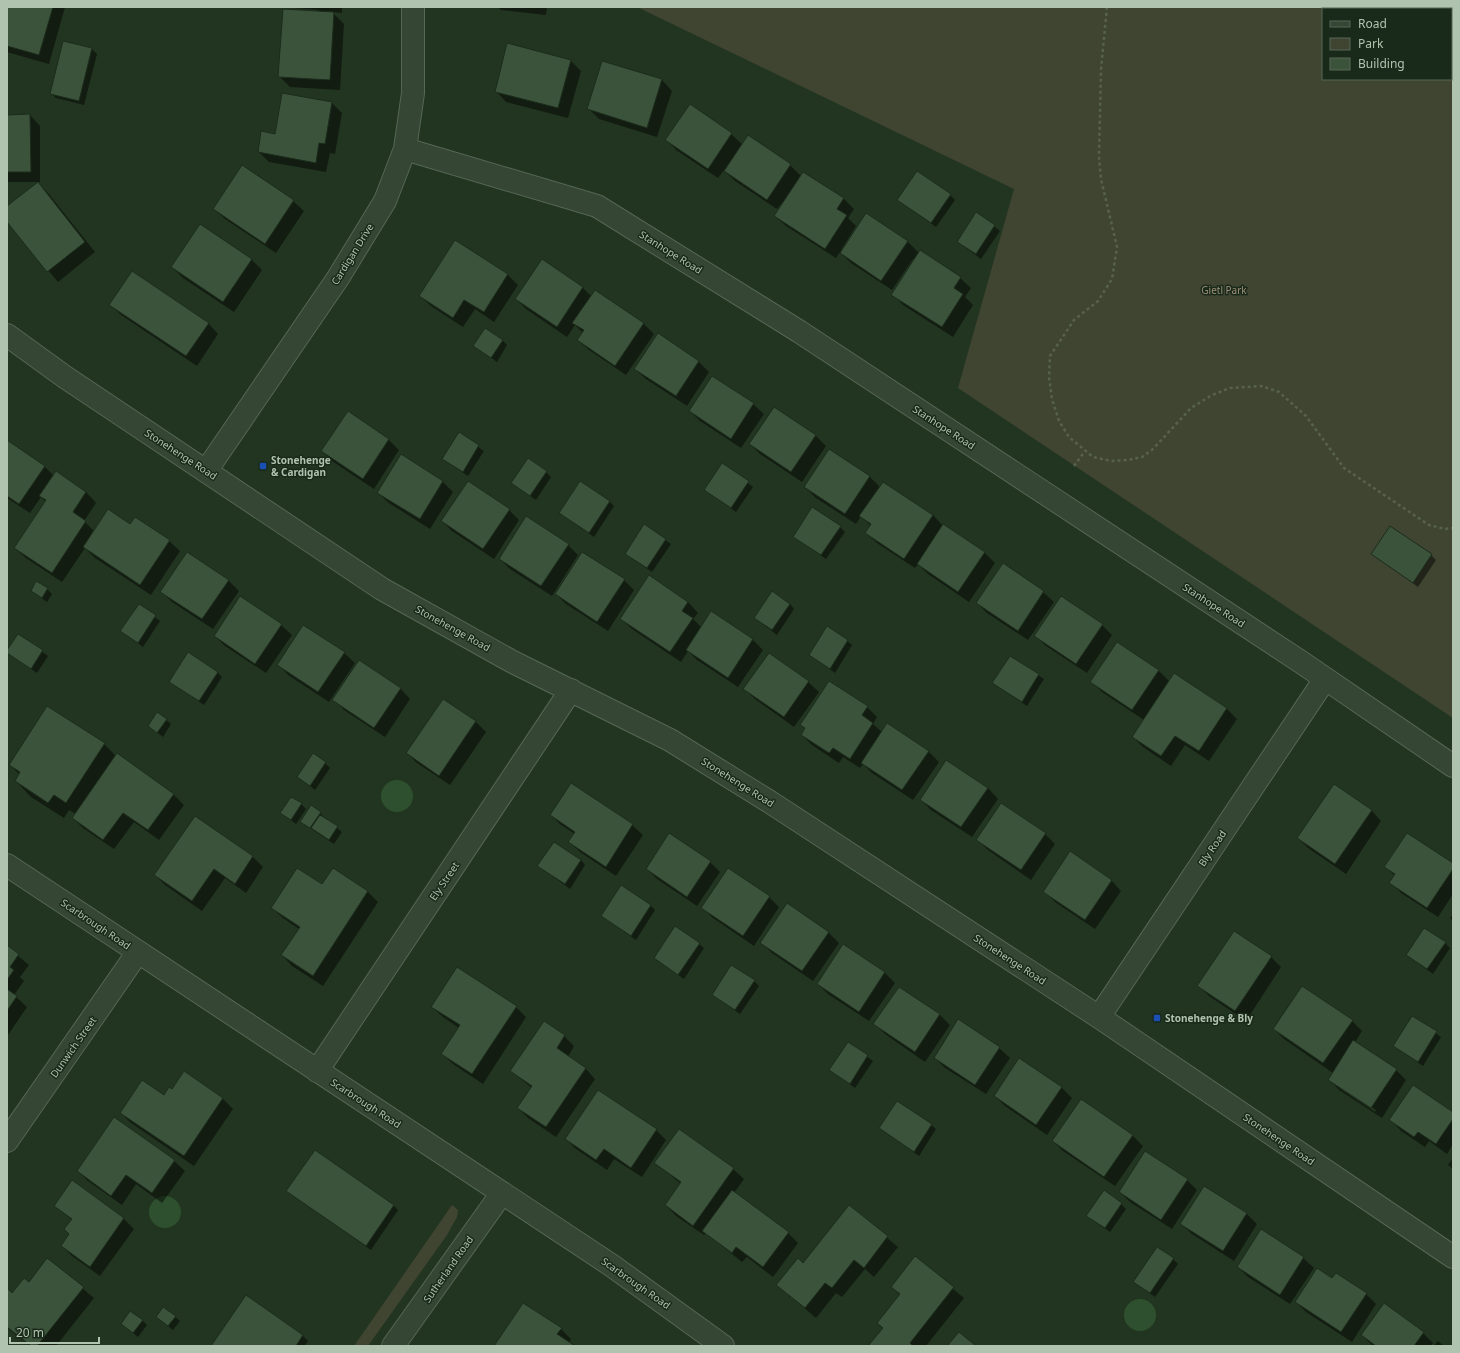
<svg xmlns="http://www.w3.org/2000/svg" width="1460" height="1353" font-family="'Noto Sans',sans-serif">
  <rect width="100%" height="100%" fill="#223521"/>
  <path fill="#404531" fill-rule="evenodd" d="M637 7H1453V718L958 388 1014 189ZM1323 9H1451V79H1323Z
    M452 1205 458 1210 457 1217 447 1235 368 1346H354Z"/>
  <path fill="#2e502e" d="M381 796a16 16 0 1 1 32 0a16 16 0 1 1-32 0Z
    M149 1212a16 16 0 1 1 32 0a16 16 0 1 1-32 0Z
    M1124 1315a16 16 0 1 1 32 0a16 16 0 1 1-32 0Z"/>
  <path fill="#0007" fill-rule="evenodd" d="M7 7H65L49 64 7 52Z
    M280 7H342V13L332 12 344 24 340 90 290 87 279 76 319 10Z
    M498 7H547L546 15 501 10Z
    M64 42 92 49 97 54 84 105 56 98 51 93Z
    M570 60 581 71 568 118 506 102 496 91Z
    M603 62 662 80 672 91 657 137 599 119 588 108Z
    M332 103 342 113 335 154 330 153 326 172 269 162 259 152 276 135Z
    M690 105 731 134 743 145 749 137 790 165 801 176 803 173 844 199 854 209 848 218 856 226 841 250 842 251 867 214 908 242 919 253 960 278 971 288 965 297 973 305 953 337 903 305 893 294 915 260 913 259 892 290 851 263 840 252 836 258 786 226 775 216 783 205 781 204 777 209 735 181 724 170 718 178 676 150 666 139Z
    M30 115 40 126V182H7V116Z
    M243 167 293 201 304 211 276 253 225 219 214 209Z
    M38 183 48 193 95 252 58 282 7 221V208Z
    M950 195 955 200 936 227 898 200Z
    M976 213 1000 231 981 259 958 242Z
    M200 226 252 260 262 270 234 312 183 278 172 267Z
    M455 242 508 275 518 285 494 322 475 309 463 327 431 306 420 296Z
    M542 261 583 288 592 297 595 291 644 324 654 334 626 375 589 350 578 340 583 333 575 325 567 337 526 309 516 299Z
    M111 305 208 323 218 334 197 366 121 315Z
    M502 340 507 345 497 362 475 346Z
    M699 362 709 372 687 406 646 379 635 369Z
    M713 377 753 404 764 414 741 448 700 421 690 411Z
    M348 413 389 440 399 450 374 489 332 461 322 451Z
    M459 434 484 451 468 476 443 459Z
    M815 435 826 446 802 482 760 454 750 444Z
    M7 441 44 466 54 476 86 492 96 503 84 521 95 532 130 525 135 518 169 541 180 551 151 595 95 558 85 548 62 582 26 558 15 548 46 502 41 497 30 513 7 498Z
    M829 451 870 477 880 487 933 515 943 526 985 553 995 563 969 602 928 574 918 564 915 568 877 543 866 533 871 526 861 516 856 524 816 498 805 487Z
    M401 456 443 482 453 492 430 529 389 503 378 493Z
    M722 464 753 487 736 512 705 489Z
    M546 472 551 477 536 500 512 483Z
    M609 501 614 506 594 537 560 513Z
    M509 510 519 520 494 559 452 531 442 521Z
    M645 526 671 544 652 572 626 554Z
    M840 527 845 532 826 559 794 536Z
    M568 545 578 555 552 596 510 569 500 559Z
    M1372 554 1431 555 1436 560 1418 587Z
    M228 580 239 591 213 629 172 602 162 592Z
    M624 580 634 590 608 631 566 604 556 594Z
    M47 589 52 594 47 602 32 591Z
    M1043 592 1054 602 1028 640 987 613 977 603Z
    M688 602 698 613 693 619 702 628 712 612 753 640 763 650 738 687 697 660 688 651 681 662 632 629 621 619Z
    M790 604 794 609 777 635 755 618Z
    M139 605 160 621 143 647 122 631Z
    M281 625 292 635 266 673 225 646 215 636Z
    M1102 625 1112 635 1087 673 1046 646 1036 636Z
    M303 626 344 653 355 663 329 702 288 675 278 664Z
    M18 635 48 656 37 673 7 652Z
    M847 641 852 645 835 673 810 655Z
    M1010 657 1044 679 1027 706 994 683Z
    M1158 670 1170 682 1174 674 1227 709 1237 719 1209 761 1185 745 1171 766 1143 747 1133 737 1144 720 1102 692 1092 682Z
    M217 672 222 677 204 705 171 682Z
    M808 682 819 692 794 727 755 699 745 689Z
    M400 688 410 699 385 737 344 710 334 699Z
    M444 700 476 722 486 732 450 785 417 763 407 753Z
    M867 707 877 717 873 724 882 732 928 751 939 762 913 800 872 773 863 764 860 768 843 757 839 763 812 745 802 735Z
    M166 720 171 724 163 737 149 726Z
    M104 744 116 756 173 794 184 805 159 840 134 822 114 849 83 828 73 818 76 814 69 810 64 818 31 797 16 781 20 775 10 765Z
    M325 763 330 768 315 790 298 776Z
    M571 784 632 825 643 835 616 876 580 852 570 842 575 834 561 825 551 815Z
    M988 788 998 799 972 837 931 810 921 800Z
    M301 804 306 809 296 824 282 813Z
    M1371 810 1381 821 1346 874 1308 848 1298 838Z
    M320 812 324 818 342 832 334 844 301 822Z
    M195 817 253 857 263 867 246 893 225 878 202 911 165 885 155 875Z
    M1045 834 1055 844 1031 880 988 850 977 840Z
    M581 860 585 865 570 889 539 866Z
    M710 862 720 872 697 906 657 879 647 869Z
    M1453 864V894L1438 917 1401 893 1391 882 1395 876 1386 867Z
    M333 869 368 892 378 902 323 986 292 966 282 955 299 929 283 918 272 908 322 886Z
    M1111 880 1121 891 1095 929 1055 902 1045 891Z
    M769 897 779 907 754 946 713 918 703 908Z
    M650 905 655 910 636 940 602 916Z
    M1453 914V921L1450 918Z
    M828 932 839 943 813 981 772 953 762 943Z
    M1445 943 1450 948 1433 974 1407 955Z
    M699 944 704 948 684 979 655 958Z
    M844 945 885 973 895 983 869 1021 828 994 818 984Z
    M7 947 29 965 20 977 24 981 14 995 27 1007 8 1035Z
    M1271 957 1281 967 1246 1021 1209 996 1199 986Z
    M754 981 759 986 740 1014 713 995Z
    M899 988 940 1015 950 1025 925 1062 885 1034 875 1024Z
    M432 1007H516L526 1017 483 1084 453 1064 442 1054 459 1028 443 1017Z
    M1412 1017 1441 1037 1423 1066 1394 1046Z
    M1352 1021 1362 1031 1355 1042 1396 1070 1406 1080 1382 1118 1339 1090 1329 1079 1333 1073 1284 1039 1274 1029ZM1339 1086 1376 1110 1375 1112 1339 1088Z
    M564 1036 574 1046 568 1057 585 1068 595 1079 556 1137 528 1118 518 1108 532 1088 511 1071Z
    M848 1043 873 1061 855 1088 831 1070Z
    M999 1048 1010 1058 986 1094 945 1068 935 1058Z
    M1019 1060 1062 1088 1072 1098 1047 1135 1005 1106 995 1096Z
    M164 1096 222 1098 233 1109 194 1166 131 1123 121 1113Z
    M1081 1100 1133 1136 1143 1146 1115 1186 1063 1151 1053 1141Z
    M1453 1113V1144L1447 1154 1429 1141 1425 1147 1401 1131 1391 1120Z
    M931 1125 936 1129 919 1156 880 1128Z
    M656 1130 666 1140 642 1177 614 1159 607 1170 576 1149 566 1139Z
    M1453 1158V1169L1448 1165Z
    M174 1161 185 1171 162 1203 136 1184 122 1205 88 1181 78 1171Z
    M656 1163 733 1169 744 1179 734 1193 788 1233 798 1243 773 1277 747 1257 742 1262 706 1233 704 1235 676 1216 666 1205 681 1184Z
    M1187 1180 1197 1190 1172 1229 1130 1202 1120 1192Z
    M72 1182 124 1219 134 1229 100 1276 72 1256 62 1246 70 1234 72 1220 55 1205Z
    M1205 1187 1247 1214 1257 1224 1234 1261 1192 1234 1181 1224Z
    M288 1191 394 1206 398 1210 371 1250Z
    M1121 1204 1126 1209 1110 1232 1087 1216Z
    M849 1206 898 1247 874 1277 865 1269 842 1297 836 1293 816 1318 778 1285 803 1264Z
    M915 1258 964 1298 926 1346H870L883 1329 878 1323 900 1295 892 1287Z
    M1303 1258 1314 1268 1290 1304 1248 1277 1238 1267Z
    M1173 1259 1178 1264 1155 1297 1134 1282Z
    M48 1260 94 1298 56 1346H30L7 1328V1290L12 1294 29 1283Z
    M1332 1280 1366 1294 1376 1304 1352 1342 1306 1312 1296 1302Z
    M247 1296 303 1336 308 1341 304 1346H212Z
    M157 1317H175L180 1321 173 1330Z
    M142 1320 147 1325 138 1337 122 1324Z
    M561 1329 571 1339 569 1343 573 1346H495Z
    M1423 1333 1433 1343 1431 1346H1373L1362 1335Z
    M1438 1341 1444 1346H1434Z"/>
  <path fill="#3b533b" stroke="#1c2c1c" d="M7 7H53L39 55 7 46Z
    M283 9 334 12 330 80 278 77Z
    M63 41 92 48 79 101 50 94Z
    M507 43 571 60 558 108 495 92Z
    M602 61 662 79 647 128 587 109Z
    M282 93 332 102 325 144 319 143 316 163 258 152 261 131 275 134Z
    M690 104 732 133 708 169 665 140Z
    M30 114 31 172H7V115Z
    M748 135 791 164 767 200 724 171Z
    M242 165 294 200 265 244 213 209Z
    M917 171 951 194 931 223 897 200Z
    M803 172 844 198 837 209 847 215 825 249 774 216Z
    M38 182 85 242 47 272 7 222V206Z
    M976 212 995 225 976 254 957 242Z
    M866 213 908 241 881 281 840 253Z
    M200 224 252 259 223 302 171 267Z
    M455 240 508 274 484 312 464 300 453 318 419 296Z
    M920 250 961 277 954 288 963 294 942 327 891 295Z
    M542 259 583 287 557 327 515 299Z
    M132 271 209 323 186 356 109 305Z
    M595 290 644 323 615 366 577 340 584 330 572 323Z
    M485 328 503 340 491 358 473 346Z
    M658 333 699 361 676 396 634 369Z
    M712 376 754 403 731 439 689 411Z
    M774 407 816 435 791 472 749 444Z
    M348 411 389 439 363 479 321 451Z
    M459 432 479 445 463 472 442 459Z
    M7 440 45 466 19 504 7 496Z
    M829 449 870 476 845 514 804 487Z
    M401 454 443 481 420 519 377 493Z
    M528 458 547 471 530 496 511 483Z
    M722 463 749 481 731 508 704 490Z
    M56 471 86 492 73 512 86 521 52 573 14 548 46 500 39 496Z
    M468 481 510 509 483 549 441 521Z
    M580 481 610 501 589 533 559 513Z
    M883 482 933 515 904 559 865 533 871 524 859 516Z
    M812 507 841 526 821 555 793 537Z
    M108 509 130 524 135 517 170 540 140 585 83 547Z
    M526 516 569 544 541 586 499 559Z
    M644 524 666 539 647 568 625 554Z
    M943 524 985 552 958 592 917 564Z
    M1390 526 1432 554 1413 583 1371 554Z
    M187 552 229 580 202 619 160 592Z
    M582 552 625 579 597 622 555 594Z
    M1003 563 1044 591 1018 631 976 603Z
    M649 575 688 602 682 611 693 618 670 652 620 619Z
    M36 581 48 588 42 598 31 591Z
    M772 591 790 604 772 630 754 618Z
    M240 596 282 624 255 664 214 636Z
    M1061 596 1103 624 1076 664 1034 636Z
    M139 604 156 615 138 643 120 631Z
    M711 611 753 639 728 678 686 650Z
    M303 625 345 652 318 692 277 665Z
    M827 626 848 640 830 669 809 655Z
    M18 634 43 650 31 669 7 653V650Z
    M1117 642 1159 670 1132 710 1090 682Z
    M188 652 218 672 199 701 169 682Z
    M769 653 809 681 784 717 743 689Z
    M1010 656 1039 674 1022 702 992 683Z
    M359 660 401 688 374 728 332 700Z
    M1174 673 1227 708 1199 751 1175 736 1161 756 1132 737Z
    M829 681 868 706 862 715 873 723 850 759 833 748 829 753 801 735 805 728 800 725Z
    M443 699 476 721 439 776 406 753Z
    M47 706 105 743 66 803 54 795 48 803 15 781 20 772 9 765Z
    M157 712 167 719 157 733 148 726Z
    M887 723 929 751 902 790 861 763Z
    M117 753 174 794 148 830 123 813 103 840 72 818Z
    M313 753 326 762 310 786 297 777Z
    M946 760 988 788 961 827 920 800Z
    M571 783 633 824 606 867 568 842 575 832 550 815Z
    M1334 784 1372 810 1335 864 1297 838Z
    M291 797 302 803 291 820 280 813Z
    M1001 803 1046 833 1021 870 976 840Z
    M311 805 321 812 310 828 300 822Z
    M320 815 338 826 329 840 311 828Z
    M195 816 253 856 235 884 214 869 192 901 154 875Z
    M669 833 711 861 687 897 646 869Z
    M1407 833 1453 863V869L1427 908 1389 883 1395 874 1384 867Z
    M554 842 581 860 565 884 537 866Z
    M1070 851 1112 880 1085 920 1043 892Z
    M297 868 322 884 333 868 368 891 313 976 281 955 300 927 271 908Z
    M728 868 770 896 743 936 701 908Z
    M621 885 651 905 631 936 601 916Z
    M787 903 829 932 802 971 760 943Z
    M675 926 700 943 678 975 654 958Z
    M1424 928 1446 942 1427 969 1406 955Z
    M1234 931 1272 956 1235 1011 1197 986Z
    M843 944 885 972 859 1012 817 984Z
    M7 945 19 954 10 967 14 970 7 980Z
    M731 965 755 980 735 1010 712 995Z
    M457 967 517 1006 472 1074 441 1054 460 1025 431 1007Z
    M1302 986 1353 1020 1323 1063 1273 1029Z
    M899 987 940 1014 915 1052 873 1024Z
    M7 989 17 996 7 1011Z
    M1412 1016 1437 1031 1418 1062 1393 1046Z
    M958 1019 1000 1047 975 1085 934 1058Z
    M544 1021 565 1035 557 1048 586 1068 546 1127 517 1108 532 1086 510 1071Z
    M1353 1040 1397 1069 1371 1108 1328 1080Z
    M848 1042 868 1055 850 1084 829 1070Z
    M1019 1058 1062 1087 1036 1125 994 1096Z
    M184 1071 223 1098 184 1156 120 1113 142 1080 164 1095 169 1087 172 1089Z
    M1413 1085 1453 1112V1119L1436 1144 1418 1132 1414 1137 1389 1120Z
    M598 1090 657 1129 631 1168 604 1149 596 1160 565 1139Z
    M1081 1099 1133 1135 1104 1177 1052 1141Z
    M897 1101 932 1124 914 1152 879 1128Z
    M114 1117 175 1160 152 1193 126 1175 111 1196 77 1171Z
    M679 1129 734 1168 693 1226 665 1205 681 1182 654 1163Z
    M315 1150 394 1205 366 1246 286 1191Z
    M1145 1151 1188 1179 1161 1220 1119 1192Z
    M72 1180 124 1218 90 1267 61 1246 69 1234 64 1229 72 1219 54 1206Z
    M1204 1186 1247 1213 1223 1251 1180 1224Z
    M732 1190 789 1232 763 1267 736 1247 732 1253 702 1231Z
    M1104 1190 1122 1203 1105 1228 1086 1216Z
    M849 1205 888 1236 864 1268 854 1260 832 1288 825 1283 805 1308 776 1285 798 1258 803 1263Z
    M1261 1229 1304 1257 1280 1295 1237 1267Z
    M1157 1247 1174 1258 1150 1293 1133 1282Z
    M915 1256 954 1287 910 1343 913 1346H868L883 1328 877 1323 900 1294 891 1287Z
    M47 1258 84 1287 37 1346H31L7 1327V1288L12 1293 24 1278 29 1282Z
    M1317 1268 1332 1278 1336 1273 1367 1293 1341 1332 1295 1302Z
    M246 1295 303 1335 296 1346H211Z
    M523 1303 562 1328 557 1334 575 1346H494Z
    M1384 1303 1424 1332 1414 1346H1376L1361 1335Z
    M163 1307 176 1316 168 1326 156 1317Z
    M130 1311 143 1320 133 1333 121 1324Z
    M959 1332 976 1346H947Z"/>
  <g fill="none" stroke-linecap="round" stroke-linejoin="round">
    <g stroke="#556755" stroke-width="24">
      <path id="minor" d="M405 149 597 206 800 332 1301 662 1453 766
        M7 335 65 377 382 589 511 661 670 740 770 802 1099 1017 1453 1257
        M206 471 338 278 385 201 405 149 413 93V7
        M7 865 611 1265 723 1346
        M1099 1017 1325 679
        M317 1071 571 690
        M7 1141 138 952
        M393 1346 502 1193"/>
    </g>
    <path stroke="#56624e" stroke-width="2.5" stroke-dasharray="3 3" stroke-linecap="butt" d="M1107 7 1101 69 1099 157 1101 179 1117 247 1112 279 1098 301 1074 320 1050 356 1049 377 1052 399 1059 421 1069 437 1093 457 1111 461 1128 460 1142 457 1153 449 1191 408 1212 395 1230 388 1262 386 1279 392 1306 416 1344 468 1429 525 1445 529 1453 528
      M1074 466 1085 451"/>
    <use href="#minor" stroke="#354635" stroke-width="22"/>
  </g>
  <g fill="#1a4fb4" stroke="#1a2a1a" stroke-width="1.5">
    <rect x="259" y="462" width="8" height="8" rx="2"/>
    <rect x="1153" y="1014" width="8" height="8" rx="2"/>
  </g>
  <g text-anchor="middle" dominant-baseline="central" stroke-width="3" stroke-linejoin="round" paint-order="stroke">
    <g font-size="10" fill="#afc3af" stroke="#1a2a1a">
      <text transform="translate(671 252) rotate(32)">Stanhope Road</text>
      <text transform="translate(352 254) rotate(-58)">Cardigan Drive</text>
      <text transform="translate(944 427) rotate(33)">Stanhope Road</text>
      <text transform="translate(181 454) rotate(33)">Stonehenge Road</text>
      <text transform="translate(1214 605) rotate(33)">Stanhope Road</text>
      <text transform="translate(453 628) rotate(29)">Stonehenge Road</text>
      <text transform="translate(738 782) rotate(32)">Stonehenge Road</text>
      <text transform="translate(1212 848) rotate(-56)">Bly Road</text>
      <text transform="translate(444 881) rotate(-56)">Ely Street</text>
      <text transform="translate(96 924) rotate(34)">Scarbrough Road</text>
      <text transform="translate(1010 959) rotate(33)">Stonehenge Road</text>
      <text transform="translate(73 1047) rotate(-55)">Dunwich Street</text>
      <text transform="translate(366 1103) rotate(33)">Scarbrough Road</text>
      <text transform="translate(1279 1139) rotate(34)">Stonehenge Road</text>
      <text transform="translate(448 1269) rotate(-55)">Sutherland Road</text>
      <text transform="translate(636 1283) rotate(35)">Scarbrough Road</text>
    </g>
    <g font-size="10" fill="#9c8e77" stroke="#1a2a1a">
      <text x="1224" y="290">Gietl Park</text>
    </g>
    <g font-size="10" font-weight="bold" fill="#afc3af" stroke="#1a2a1a" text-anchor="start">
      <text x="271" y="460">Stonehenge<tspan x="271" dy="12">&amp; Cardigan</tspan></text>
      <text x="1165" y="1018">Stonehenge &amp; Bly</text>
    </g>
  </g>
  <rect width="1460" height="1353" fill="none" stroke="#afc3af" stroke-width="16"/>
  <rect x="1322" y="8" width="130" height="72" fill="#1a2a1a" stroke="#566756"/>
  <rect x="1330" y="21" width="20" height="6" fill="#354635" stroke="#566756"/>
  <text x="1358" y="28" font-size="12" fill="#afc3af">Road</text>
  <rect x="1330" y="38" width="20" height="12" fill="#404531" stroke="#566756"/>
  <text x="1358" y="48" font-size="12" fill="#afc3af">Park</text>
  <rect x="1330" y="58" width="20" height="12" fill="#3b533b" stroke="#566756"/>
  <text x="1358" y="68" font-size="12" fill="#afc3af">Building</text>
  <path d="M10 1337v6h89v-6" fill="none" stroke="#afc3af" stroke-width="2"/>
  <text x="16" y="1337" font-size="12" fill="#afc3af" stroke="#1a2a1a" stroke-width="3" paint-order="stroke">20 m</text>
</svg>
